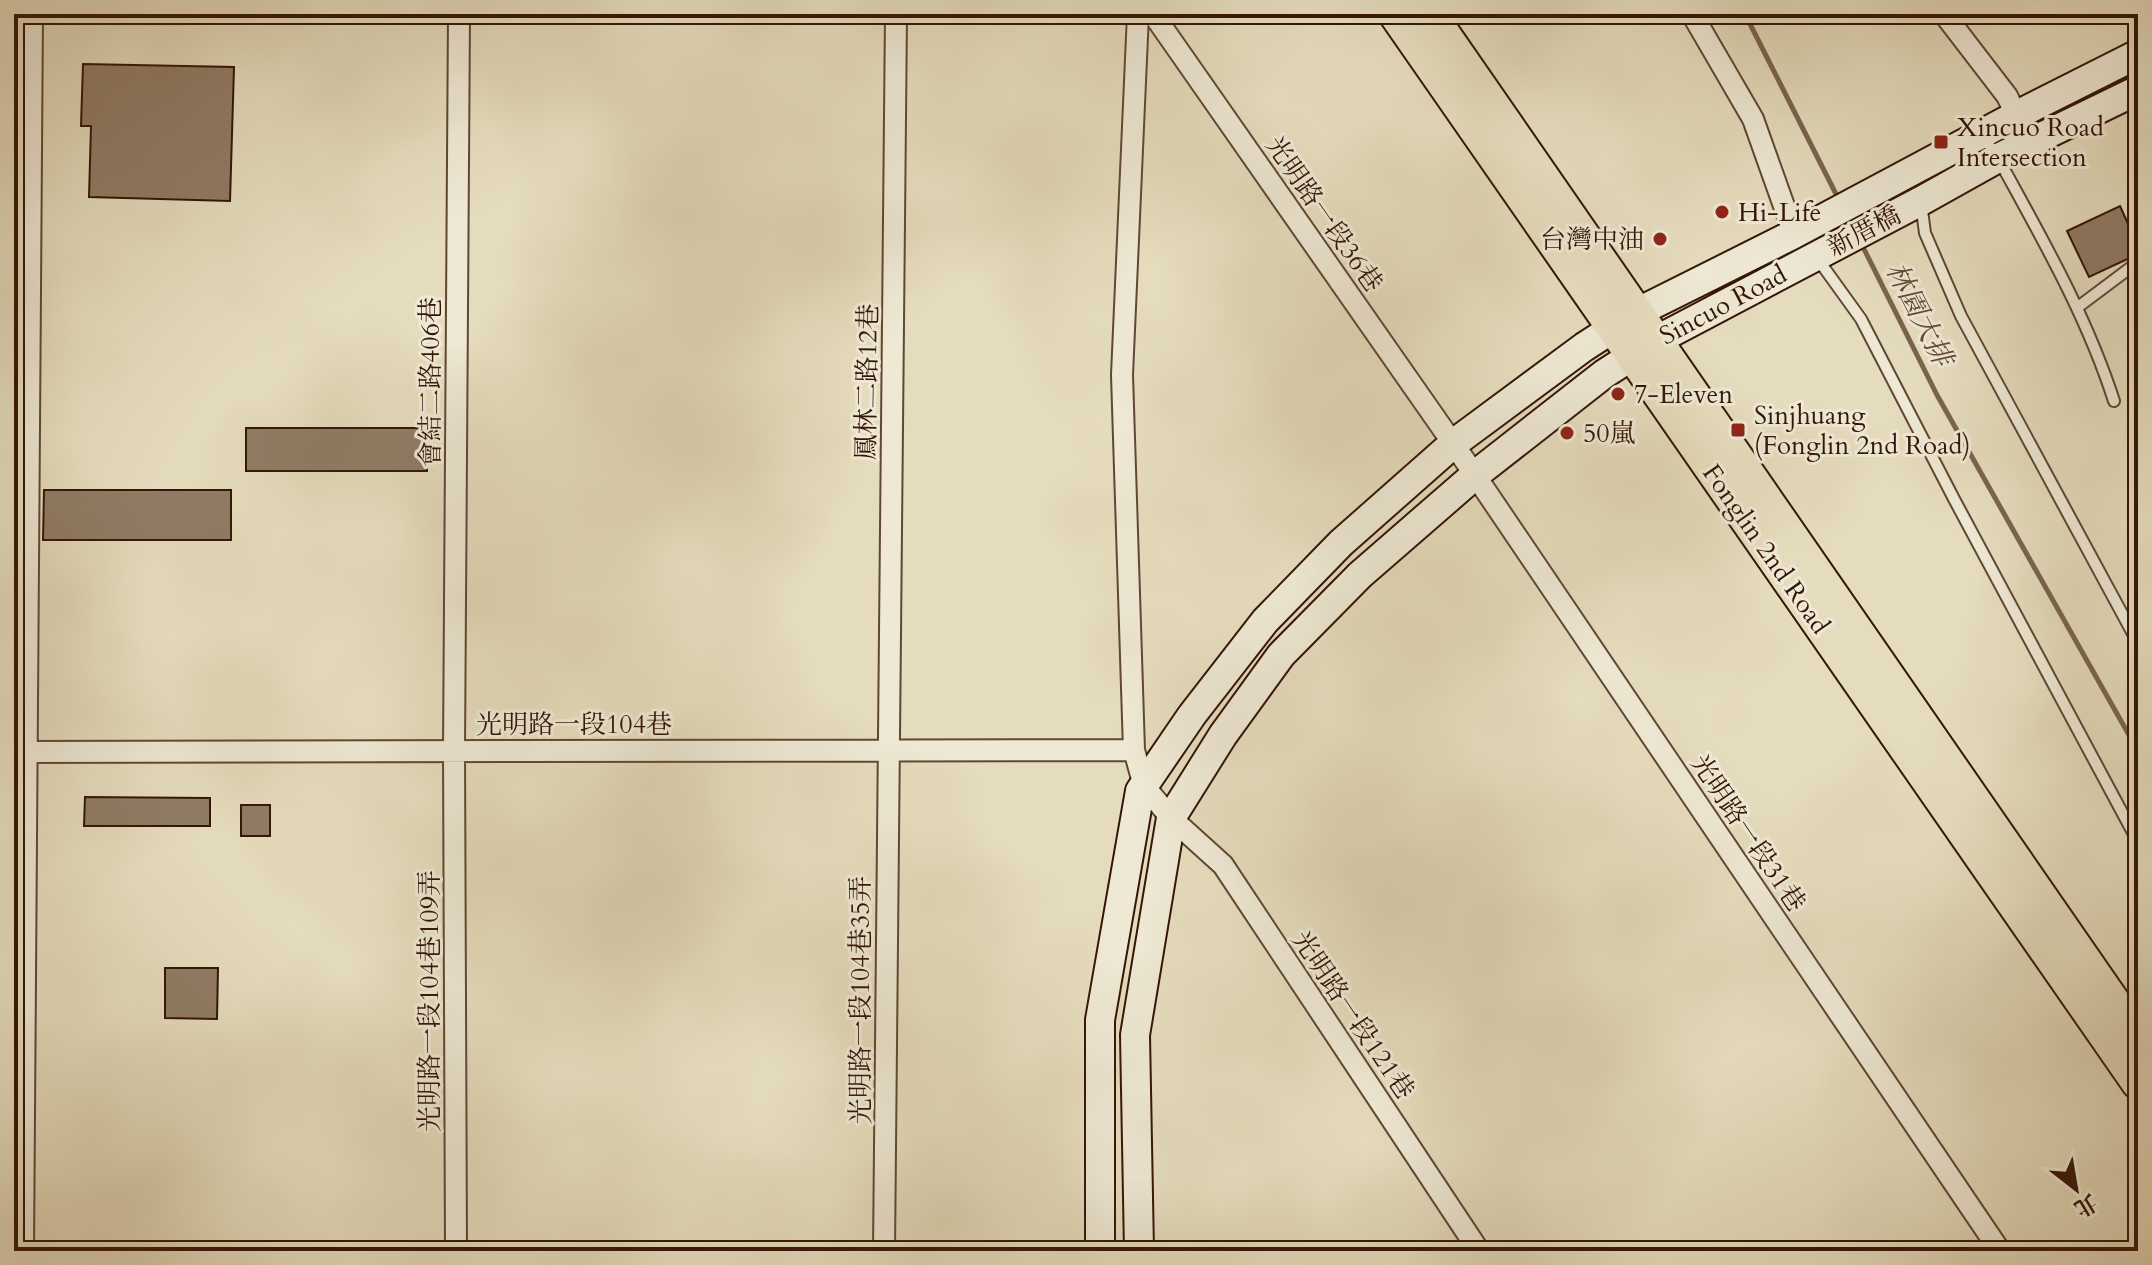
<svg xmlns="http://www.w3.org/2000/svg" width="2152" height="1265" font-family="Cardo,'Noto Serif TC',serif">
  <rect width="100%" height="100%" fill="#e5dcbd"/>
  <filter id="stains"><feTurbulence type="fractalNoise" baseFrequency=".0025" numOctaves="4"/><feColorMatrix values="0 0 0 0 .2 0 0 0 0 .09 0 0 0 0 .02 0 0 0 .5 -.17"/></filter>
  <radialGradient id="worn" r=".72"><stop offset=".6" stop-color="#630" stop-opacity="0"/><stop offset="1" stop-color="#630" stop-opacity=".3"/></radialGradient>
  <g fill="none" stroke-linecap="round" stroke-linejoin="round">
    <path stroke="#7a644f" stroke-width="5" d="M1745 14 1838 198
      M1861 243 1937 395 2138 751"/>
  </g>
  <path fill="#907c66" stroke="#341507" stroke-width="2" d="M83 64 234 67 230 201 89 197 91 126H81Z
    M2120 206 2138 246V254L2089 277 2067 231Z
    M246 428H427V471H246Z
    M44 490H231V540H43Z
    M85 797 210 798V826H84Z
    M241 805H270V836H241Z
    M165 968H218L217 1019 165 1018Z"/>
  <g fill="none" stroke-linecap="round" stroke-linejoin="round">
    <g stroke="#604734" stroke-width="14">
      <path id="lane" d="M1982 135 1998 158C2041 237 2086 314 2114 401
        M1921 203 1925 233 1961 316 2138 643
        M1817 258 1861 319 1954 499 2138 842
        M2078 307 2138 262"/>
    </g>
    <g stroke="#604734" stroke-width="24">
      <path id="street" d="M1138 14 1122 375 1134 750 1144 786 1171 818 1223 865 1479 1251
        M1153 14 1475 475 2000 1251
        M1692 14 1753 119 1794 234
        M1944 14 2007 96 2030 143
        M14 752 1134 750
        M23 1251 32 14
        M456 1251 454 750 459 14
        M884 1251 896 14"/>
    </g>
    <g stroke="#341507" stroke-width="32">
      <path id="secondary" d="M1100 1251V1020L1140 791 1192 715 1265 621 1341 543 1453 444 1584 347 1638 312 1794 234 2017 115 2138 54
        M1139 1251 1135 1035 1171 818 1223 735 1281 655 1360 575 1475 475 1604 374 1657 340 1921 201 1998 158 2138 90"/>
    </g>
    <g stroke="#341507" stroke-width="36">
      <path id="primary" d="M1395 14 2138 1083
        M1430 14 2138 1037"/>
    </g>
    <use href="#lane" stroke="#eee8d4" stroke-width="10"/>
    <use href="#street" stroke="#eee8d4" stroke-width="20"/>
    <use href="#secondary" stroke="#eee8d4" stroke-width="28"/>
    <use href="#primary" stroke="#e5dcbd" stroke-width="32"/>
  </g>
  <g fill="#8f2418" stroke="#eee8d4" stroke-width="3">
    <rect x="1933" y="134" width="16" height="16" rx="4"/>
    <circle cx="1722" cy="212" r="8"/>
    <circle cx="1660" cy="239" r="8"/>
    <circle cx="1618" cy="394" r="8"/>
    <rect x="1730" y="422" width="16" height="16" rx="4"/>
    <circle cx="1567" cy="433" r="8"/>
  </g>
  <g text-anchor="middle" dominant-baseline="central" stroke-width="6" stroke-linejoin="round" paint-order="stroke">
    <g font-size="26" fill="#341507" stroke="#eee8d4" text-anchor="start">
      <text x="1957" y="127">Xincuo Road<tspan x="1957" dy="30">Intersection</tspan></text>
      <text x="1738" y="212">Hi-Life</text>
      <text x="1644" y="239" text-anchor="end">台灣中油</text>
      <text x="1634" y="394">7-Eleven</text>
      <text x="1754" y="415">Sinjhuang<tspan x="1754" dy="30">(Fonglin 2nd Road)</tspan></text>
      <text x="1583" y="433">50嵐</text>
    </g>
    <g font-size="26" fill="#341507" stroke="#eee8d4">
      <text transform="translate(1324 214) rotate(55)">光明路一段36巷</text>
      <text transform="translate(1864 231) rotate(-28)">新厝橋</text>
      <text transform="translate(1723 305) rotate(-28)">Sincuo Road</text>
      <text transform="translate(430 382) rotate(-90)">會結二路406巷</text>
      <text transform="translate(867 382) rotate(-89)">鳳林二路12巷</text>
      <text transform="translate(1766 549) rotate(55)">Fonglin 2nd Road</text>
      <text x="574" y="724">光明路一段104巷</text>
      <text transform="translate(1748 833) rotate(56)">光明路一段31巷</text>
      <text transform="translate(860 1000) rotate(-90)">光明路一段104巷35弄</text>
      <text transform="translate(429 1001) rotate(-90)">光明路一段104巷109弄</text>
      <text transform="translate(1353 1015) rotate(56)">光明路一段121巷</text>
    </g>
    <g font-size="28" font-style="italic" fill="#634937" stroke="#eee8d4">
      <text transform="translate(1919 314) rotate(63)">林園大排</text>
    </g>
  </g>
  <rect width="2152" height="1265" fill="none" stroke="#e5dcbd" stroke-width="48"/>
  <rect x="16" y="16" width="2120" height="1233" fill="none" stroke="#341507" stroke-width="4"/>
  <rect x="24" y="24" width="2104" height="1217" fill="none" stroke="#341507" stroke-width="2"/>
  <g transform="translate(2076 1189) rotate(149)" stroke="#eee8d4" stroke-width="6" paint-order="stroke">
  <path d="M0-6L14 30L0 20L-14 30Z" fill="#341507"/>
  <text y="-12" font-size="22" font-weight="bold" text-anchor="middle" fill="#341507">北</text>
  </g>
  <rect width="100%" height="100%" filter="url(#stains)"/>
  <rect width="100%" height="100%" fill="url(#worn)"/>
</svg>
